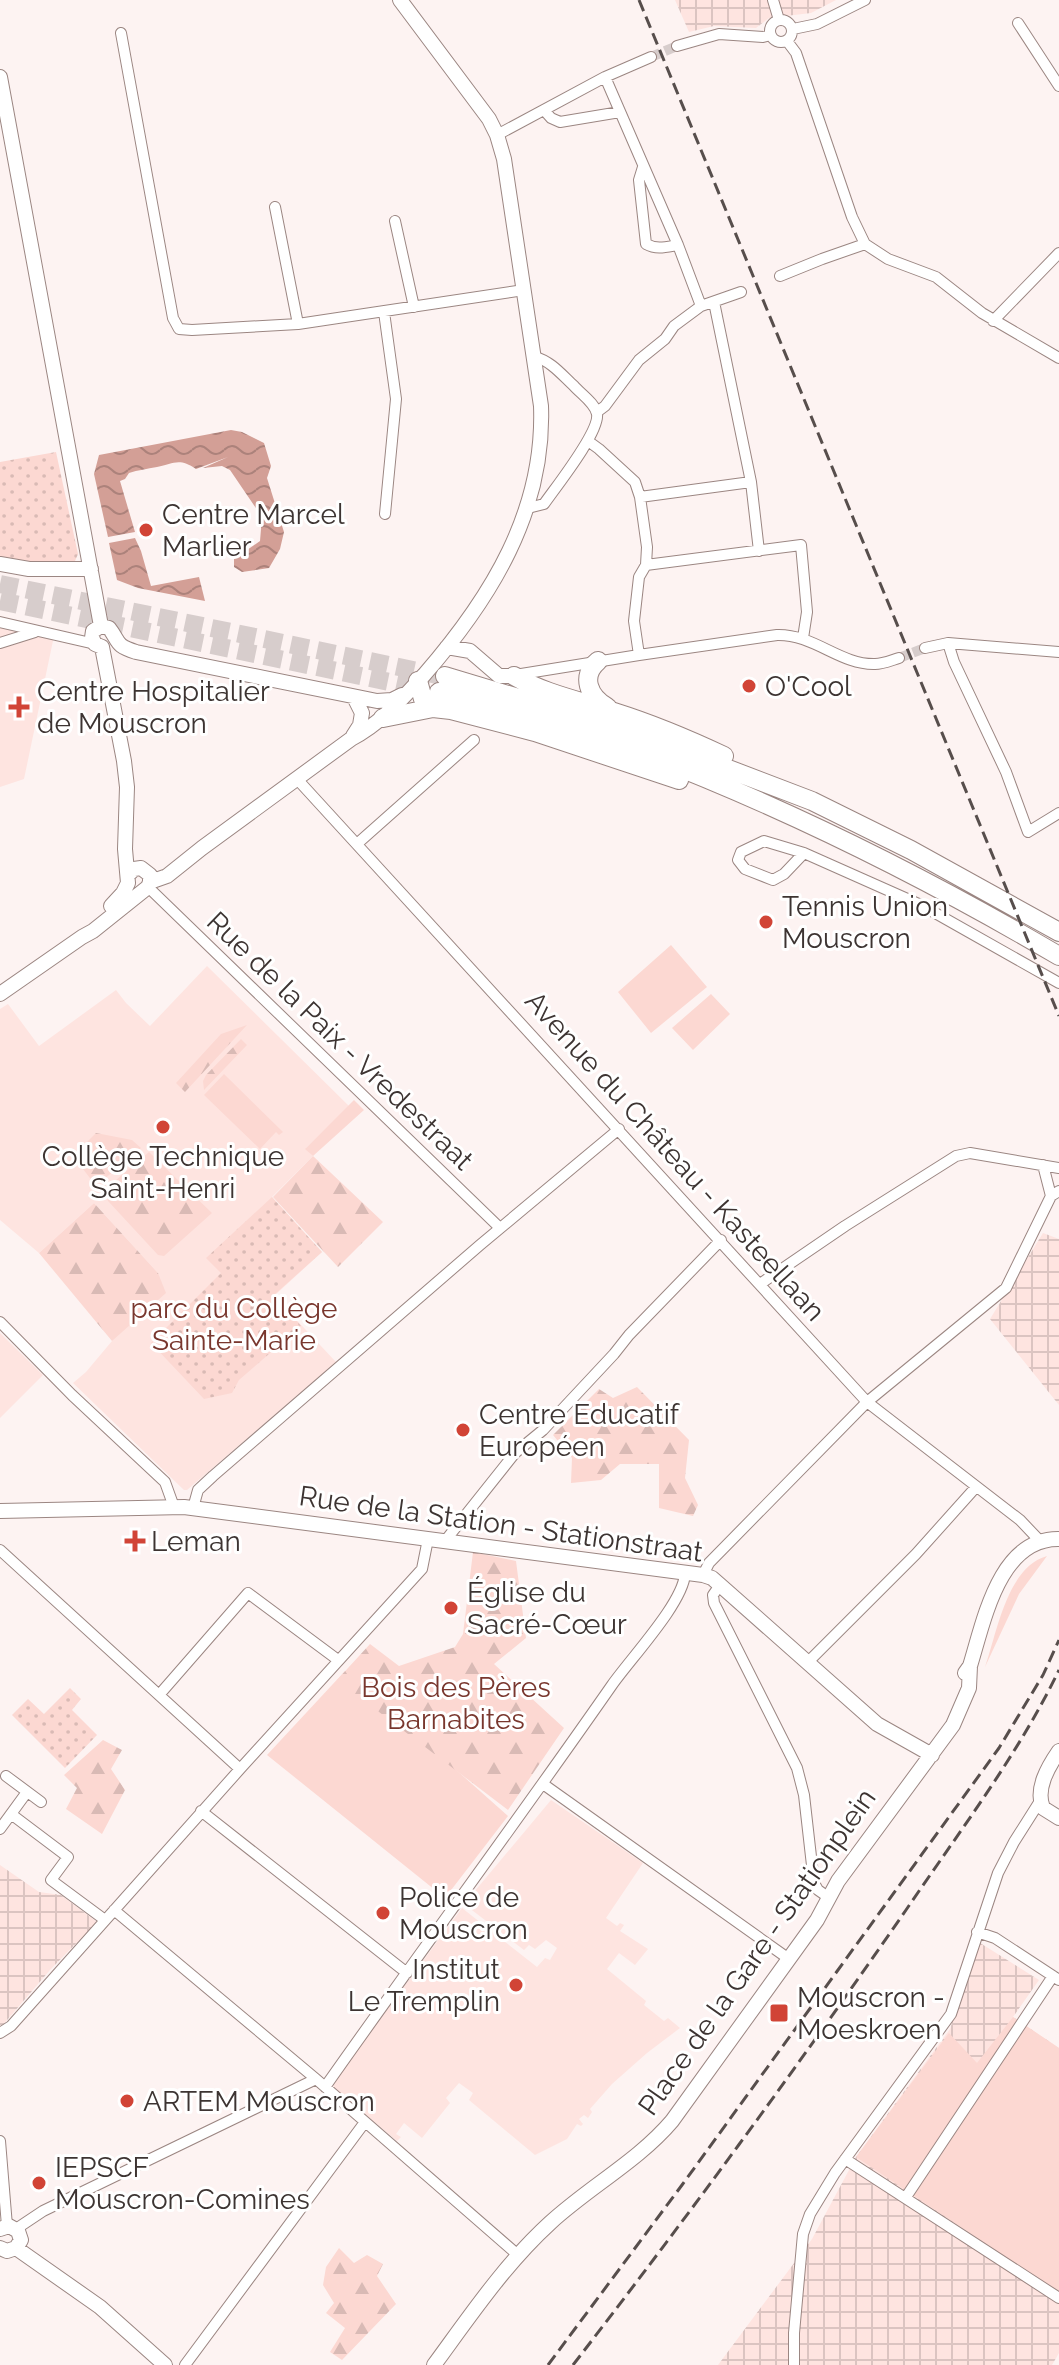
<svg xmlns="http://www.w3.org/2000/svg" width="1059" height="2365" font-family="Raleway,sans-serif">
  <defs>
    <pattern id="industrial-grid" width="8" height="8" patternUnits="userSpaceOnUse" patternTransform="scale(2)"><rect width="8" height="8" fill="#fee4e0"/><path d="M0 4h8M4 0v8" fill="none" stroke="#dbc4c1"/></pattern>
    <pattern id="forest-firs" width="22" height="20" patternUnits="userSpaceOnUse" patternTransform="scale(2)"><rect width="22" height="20" fill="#fcd8d2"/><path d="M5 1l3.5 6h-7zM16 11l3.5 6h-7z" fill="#d9bab5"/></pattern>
    <pattern id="park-dots" width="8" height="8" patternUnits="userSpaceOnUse" patternTransform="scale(2)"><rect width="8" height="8" fill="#fcd8d2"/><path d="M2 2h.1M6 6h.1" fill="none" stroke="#d9bab5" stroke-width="1.8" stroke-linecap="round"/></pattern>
    <pattern id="water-waves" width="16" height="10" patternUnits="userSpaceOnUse" patternTransform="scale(2)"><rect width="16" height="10" fill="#d39f96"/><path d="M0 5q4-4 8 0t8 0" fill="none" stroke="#ac827b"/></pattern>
  </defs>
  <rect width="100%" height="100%" fill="#fdf3f2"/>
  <path fill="#fee4e0" d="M0 623 54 636 24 779 0 787Z
    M207 966 349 1106 306 1148 313 1156 272 1197 322 1252 274 1296 336 1362 187 1490H184L73 1383 86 1372 112 1341 158 1273 94 1203 39 1253 0 1220V1009L8 1004 39 1046 116 990 126 1003 150 1026Z
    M0 1333 43 1375 0 1418Z
    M551 1800 643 1863 606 1918 617 1926 620 1923 624 1925 620 1931 648 1949 635 1965 619 1953 607 1969 646 2001 644 2005 664 2021 668 2018 680 2028 647 2053 612 2084 590 2109 592 2112 588 2118 584 2115 579 2119 583 2124 581 2126 577 2124 567 2139 535 2155 469 2100 473 2093 459 2083 446 2098 450 2103 422 2138 404 2123 396 2134 401 2137 397 2141 334 2088 333 2083 462 1908 537 1967 545 1958 550 1960 557 1948 546 1940 535 1949 529 1945 524 1950 464 1904Z"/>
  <path fill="url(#industrial-grid)" d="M675 0H836L811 13 769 18 756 28 714 26 689 32Z
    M1043 1233 1059 1239V1405L990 1319Z
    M0 1865 39 1892 61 1895 97 1922 50 1970 2 2026 0 2025Z
    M977 1941 1039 1980 1013 2017 1059 2048V2353L1052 2365H718L812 2239 856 2157 950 2029Z"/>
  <path fill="#fcd8d2" d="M671 945 707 987 651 1033 618 992Z
    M711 994 730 1014 693 1050 672 1028Z
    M224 1074 283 1132 279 1135 276 1132 260 1149 204 1095Z
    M354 1100 364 1110 313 1156 305 1149Z
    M1047 1556 1019 1594 985 1667C997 1633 1007 1567 1047 1556Z
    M345 1671 508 1816 445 1898 267 1755Z
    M1013 2017 1059 2048V2293L856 2157 949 2033 977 2063Z"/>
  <path fill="url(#forest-firs)" d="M247 1025 185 1092 176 1083 221 1034Z
    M241 1039 247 1045 204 1090 203 1081 206 1075Z
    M96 1133 132 1140 141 1148 96 1186 73 1156Z
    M149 1152 212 1213 164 1256 158 1255 108 1201 106 1194 109 1186Z
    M313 1156 383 1222 338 1267 273 1197Z
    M94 1203 158 1273 166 1293 112 1341 39 1253Z
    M637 1387 689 1440 685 1478 698 1505 693 1516 659 1508V1464H620L601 1480 571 1483 572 1458 553 1435 599 1389 613 1398Z
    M473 1552 516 1561 526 1638 494 1664 564 1728 508 1810 337 1680 370 1644 399 1666 455 1647 463 1634Z
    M103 1740 122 1750 111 1769 125 1790 102 1834 66 1809 77 1788 64 1775Z
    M339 2248 354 2263 367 2255 383 2264 377 2276 396 2304 342 2360 330 2352 345 2328 326 2313 334 2303 323 2285 326 2267Z"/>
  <path fill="url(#park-dots)" d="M56 452 78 554 75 561C53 569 23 562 0 557V462Z
    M272 1197 322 1252 274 1295 301 1326 239 1380 232 1393 204 1399 151 1343 221 1273 206 1258Z
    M70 1688 81 1699 72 1710 97 1735 65 1768 12 1715 28 1699 44 1714Z"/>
  <path fill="url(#water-waves)" d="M231 430 242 432 264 443 271 466 267 478 284 532 280 549 269 568 242 572 234 567V559L260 541 262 517 230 470 222 466 203 468 228 457 196 469C179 457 173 464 157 467 147 469 138 470 129 473L125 479 120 481 135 532 108 537 94 474 99 455Z
    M135 538 141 551 151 586 199 577 205 601 138 588 117 580 109 543Z"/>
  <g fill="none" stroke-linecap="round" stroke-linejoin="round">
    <path stroke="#d7cdcc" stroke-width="10" stroke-dasharray="10 5" stroke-linecap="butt" d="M651 57 677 46
      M899 658 925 648"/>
    <path stroke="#d7cdcc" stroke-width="18" stroke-dasharray="18 9" stroke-linecap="butt" d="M0 584 442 676
      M0 601 428 690"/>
    <g stroke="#9b8682" stroke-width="12">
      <path id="street" d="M773 0 779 20
        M770 31a11 11 0 1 1 22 0a11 11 0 1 1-22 0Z
        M1018 23 1059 86
        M793 29 817 24 865 0
        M121 33 173 318 179 329 192 330 298 324 524 290
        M787 41 796 53 852 217 865 244
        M677 46 719 34 763 37 771 35
        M605 77 678 245 701 306
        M544 110 551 118 560 122 620 112
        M497 135 605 77 651 57
        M643 167 639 180 646 244C657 250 666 247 678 245
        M275 207 298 324
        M395 221 414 307
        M865 244 888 259 936 277 982 313 1059 358
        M780 276 822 259 865 244
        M714 302 751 482 759 551
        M384 312 396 399 385 514
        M993 321 1059 253
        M597 412 605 406 639 360 665 339 674 326 701 306 741 292
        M588 441 599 449 635 482 640 497 647 547 646 565 639 577 634 621 639 655
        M640 497 751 482
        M528 508 544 504C555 488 600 432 597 414 595 403 581 394 574 386 562 375 551 361 535 357
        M646 565 801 545 807 612 803 638
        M0 622 95 644
        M0 643 35 632
        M948 643 954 662 1006 772 1028 832 1059 813
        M925 648 948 643 1059 652
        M515 675 639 655 777 635C814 634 840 665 875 664 883 664 892 660 899 658
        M297 779 867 1402 1020 1520 1040 1541
        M358 843 474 740
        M804 853 784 874 773 880 745 869 738 860 741 852 764 841 804 853 921 905 1059 983
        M148 887 500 1228
        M1043 1165 1051 1196
        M760 1284 845 1226 956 1156 970 1153 1059 1168
        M0 1322 72 1395 165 1482 174 1507
        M193 1508 198 1490 213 1476 480 1245 619 1129
        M445 1541 515 1453 543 1430 614 1354 629 1335 721 1240
        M0 1550 240 1769
        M703 1575 709 1563 867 1402 1006 1288 1051 1196 1059 1191
        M720 1585 713 1595 714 1603 797 1768 804 1795 814 1883 818 1890 828 1897
        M807 1663 916 1554 976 1487
        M159 1695 248 1593 338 1660
        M6 1776 41 1802
        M543 1784 789 1959
        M201 1811 407 1973
        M11 1814 68 1857 51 1880 105 1920
        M0 1829 27 1792
        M114 1910 316 2079 518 2255
        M977 1932 995 1938 1059 1980
        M0 2033 11 2026 240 1769 422 1569 428 1539
        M325 2087C420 1952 518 1820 612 1685 631 1658 683 1603 685 1574
        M0 2141 7 2226
        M845 2159 1059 2298
        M906 2197 1053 1976
        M16 2229 43 2211 316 2079
        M185 2365 365 2122
        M794 2365V2333L803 2234 810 2214 835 2173 951 2014 998 1873 1014 1842 1040 1801"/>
    </g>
    <g stroke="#9b8682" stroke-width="16">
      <path id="secondary" d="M0 77 101 626
        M0 564 29 569H91
        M101 626 109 628C120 642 114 645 136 652L377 701 392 700 402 695
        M101 626 93 631 92 638 95 644 102 647
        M102 647 124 761 127 787 125 849 128 883 123 893 111 906
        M447 647 470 651 499 676H514
        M353 736 360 725 362 713 354 697
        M129 874 134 869 141 868 150 875V882
        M0 994 82 937 93 931 148 887 150 882 167 876 202 848 351 739C380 724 402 699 424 675 491 598 545 511 541 406L504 159 497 135 489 119 400 0
        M0 1511 184 1507 703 1575 712 1578 720 1585 877 1724 932 1755
        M965 1673 970 1666C984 1621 999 1538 1059 1539
        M1059 1751C1048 1767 1035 1789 1043 1808L1059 1818
        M0 2229 9 2226 18 2231 21 2240 16 2248
        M0 2248 7 2251 16 2248
        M16 2248 100 2307 165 2365
        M434 2365C470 2316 505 2264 550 2223 589 2187 638 2161 672 2121L817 1920 838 1881 953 1725 969 1688 970 1666"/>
    </g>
    <g stroke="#9b8682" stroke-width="20">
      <path id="highway" d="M598 661C580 676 589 697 607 707
        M445 676 634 733 812 801 911 850 1059 932
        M514 676C545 694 581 701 614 712 652 724 688 739 724 756
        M418 681 423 699 433 708
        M439 692C504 710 569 726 632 749 780 805 923 876 1059 956
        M383 718 433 708 451 710 535 732 679 780"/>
    </g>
    <use href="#street" stroke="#fff" stroke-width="10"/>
    <use href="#secondary" stroke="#fff" stroke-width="14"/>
    <use href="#highway" stroke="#fff" stroke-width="18"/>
    <path stroke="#574e4c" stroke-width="3" stroke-dasharray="12 6" stroke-linecap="butt" d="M639 0 1059 1016
      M548 2365 682 2185 999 1748 1043 1675 1059 1640
      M573 2365C688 2216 799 2065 906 1910 959 1832 1018 1755 1059 1670"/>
  </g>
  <g fill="#d14436" stroke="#fff" stroke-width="3">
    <circle cx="146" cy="530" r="8"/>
    <circle cx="749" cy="686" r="8"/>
    <path d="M15 695h8v8h8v8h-8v8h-8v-8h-8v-8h8z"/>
    <circle cx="766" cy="922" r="8"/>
    <circle cx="163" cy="1127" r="8"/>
    <circle cx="463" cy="1430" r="8"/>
    <path d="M131 1529h8v8h8v8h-8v8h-8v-8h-8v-8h8z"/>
    <circle cx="451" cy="1608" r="8"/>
    <circle cx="383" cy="1913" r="8"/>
    <circle cx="516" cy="1985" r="8"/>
    <rect x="769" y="2003" width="20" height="20" rx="4"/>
    <circle cx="127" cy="2101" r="8"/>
    <circle cx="39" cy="2183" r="8"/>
  </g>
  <g text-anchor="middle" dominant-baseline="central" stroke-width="6" stroke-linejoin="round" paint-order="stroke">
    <g font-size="28" fill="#3d3432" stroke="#fff" text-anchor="start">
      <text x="162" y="514">Centre Marcel<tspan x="162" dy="32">Marlier</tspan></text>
      <text x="765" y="686">O'Cool</text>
      <text x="37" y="691">Centre Hospitalier<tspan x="37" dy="32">de Mouscron</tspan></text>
      <text x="782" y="906">Tennis Union<tspan x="782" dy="32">Mouscron</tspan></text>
      <text x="163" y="1156" text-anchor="middle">Collège Technique<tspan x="163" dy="32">Saint-Henri</tspan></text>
      <text x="479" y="1414">Centre Educatif<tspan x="479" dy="32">Européen</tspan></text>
      <text x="151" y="1541">Leman</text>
      <text x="467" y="1592">Église du<tspan x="467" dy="32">Sacré-Cœur</tspan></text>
      <text x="399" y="1897">Police de<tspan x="399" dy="32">Mouscron</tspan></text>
      <text x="500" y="1969" text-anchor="end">Institut<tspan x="500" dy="32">Le Tremplin</tspan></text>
      <text x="797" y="1997">Mouscron -<tspan x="797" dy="32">Moeskroen</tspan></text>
      <text x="143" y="2101">ARTEM Mouscron</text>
      <text x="55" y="2167">IEPSCF<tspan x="55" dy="32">Mouscron-Comines</tspan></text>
    </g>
    <g font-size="28" fill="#3d3432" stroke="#fff">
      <text transform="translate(340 1041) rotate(44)">Rue de la Paix - Vredestraat</text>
      <text transform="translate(675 1156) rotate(48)">Avenue du Château - Kasteellaan</text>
      <text transform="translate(501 1524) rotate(8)">Rue de la Station - Stationstraat</text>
      <text transform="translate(757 1952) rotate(-55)">Place de la Gare - Stationplein</text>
    </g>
    <g font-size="28" fill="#79372e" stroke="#fff">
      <text x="234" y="1308">parc du Collège<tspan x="234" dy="32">Sainte-Marie</tspan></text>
      <text x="456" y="1687">Bois des Pères<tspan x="456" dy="32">Barnabites</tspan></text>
    </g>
  </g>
</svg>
